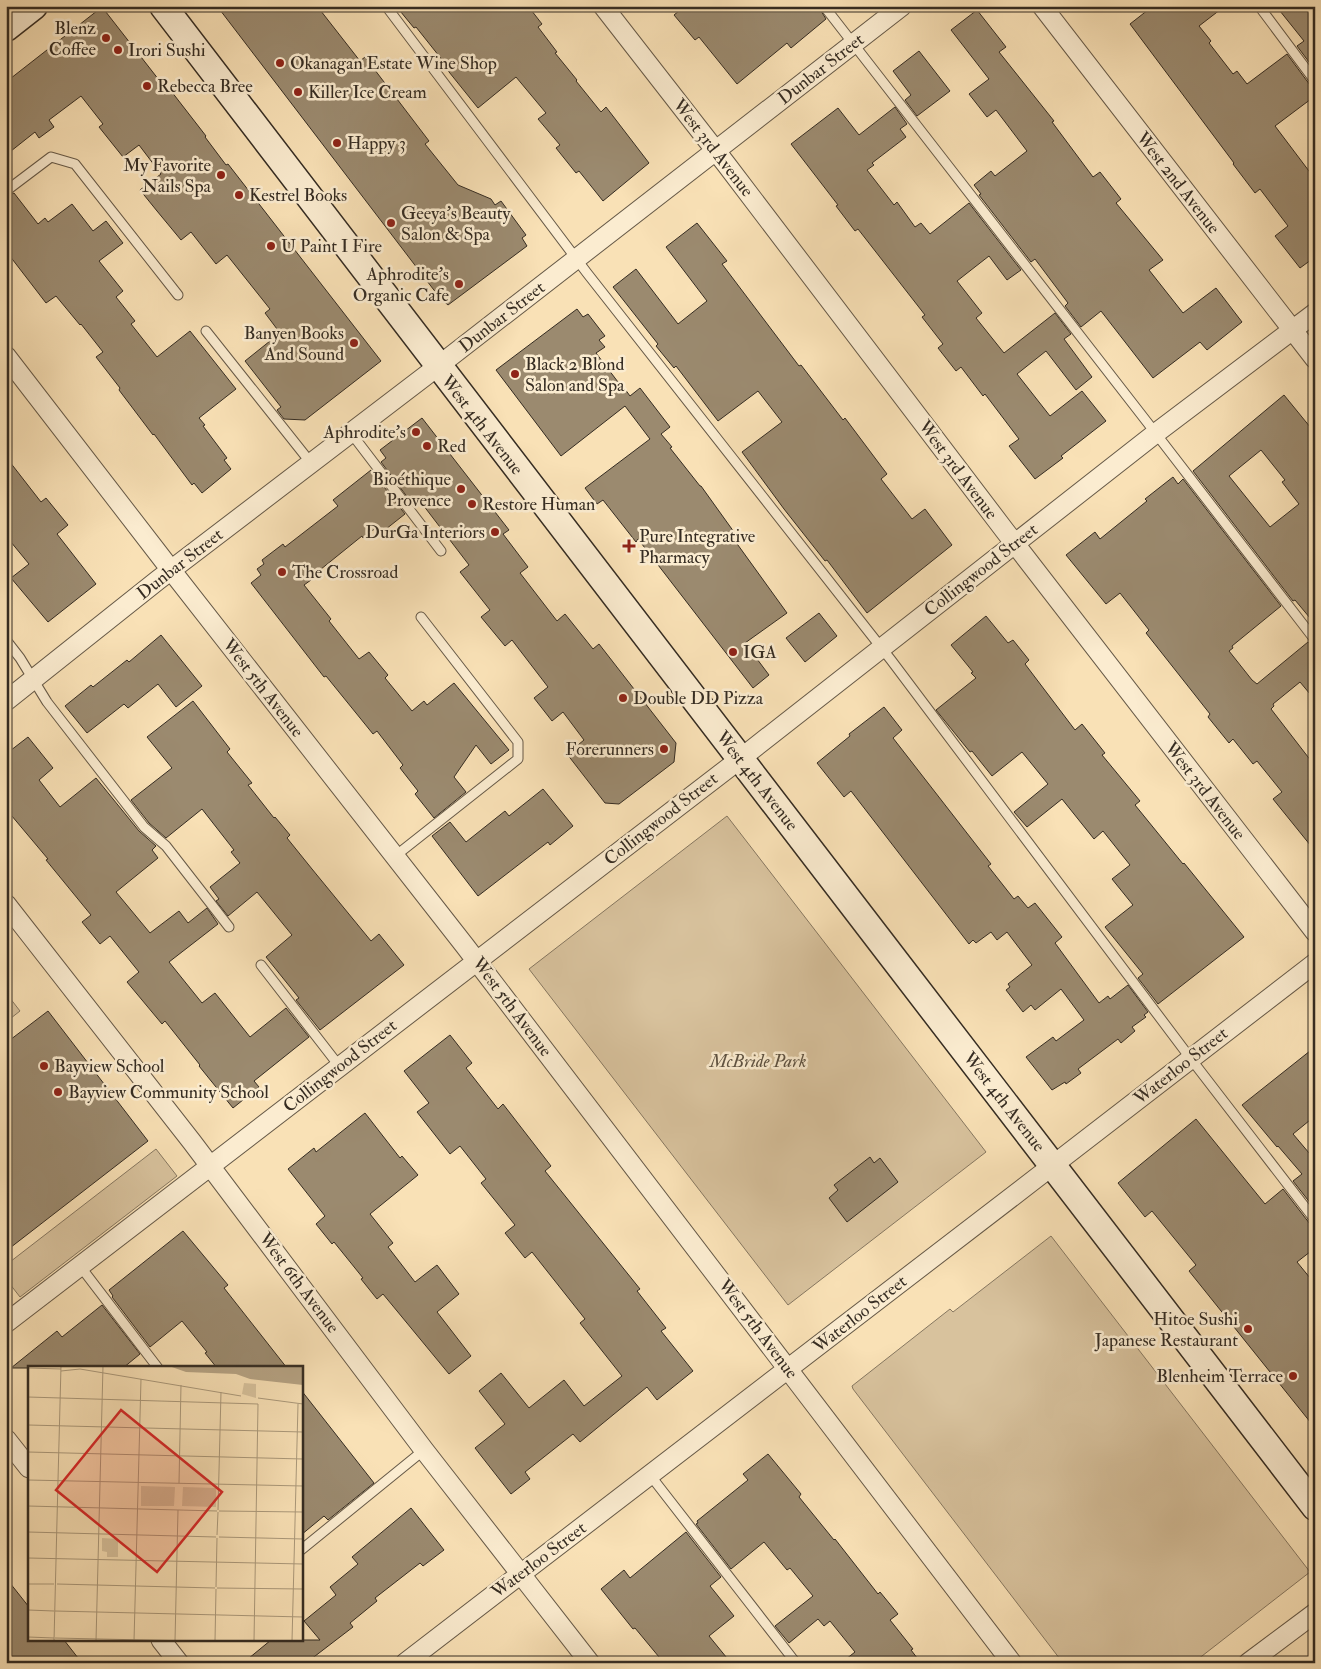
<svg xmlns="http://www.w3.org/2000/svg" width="1321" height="1669" font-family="'IM FELL Double Pica',serif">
  <rect width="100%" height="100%" fill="#f9e1b6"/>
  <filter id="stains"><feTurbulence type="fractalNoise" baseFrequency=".004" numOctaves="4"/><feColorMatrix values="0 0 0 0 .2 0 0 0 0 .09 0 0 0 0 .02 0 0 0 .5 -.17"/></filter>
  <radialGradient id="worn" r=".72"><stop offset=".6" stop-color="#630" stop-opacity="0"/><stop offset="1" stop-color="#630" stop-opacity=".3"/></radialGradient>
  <path fill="#d8c29d" stroke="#867760" d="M727 816 986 1152 788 1305 529 969Z
    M6 993 20 1011 6 1022Z
    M156 1149 177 1176 20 1297 6 1279V1265Z
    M1051 1236 1310 1572 1193 1663H1063L853 1389 852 1386 950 1309 953 1312Z"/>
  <path fill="#9b8a6f" stroke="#352c22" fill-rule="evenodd" d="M217 6H317L360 61 365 57 429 141 425 144 458 185 491 199 495 205 501 201 526 235 522 238 527 246 448 305 440 298Z
    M396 6H528L542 24 538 27 557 52 555 53 577 80 576 81 601 112 606 107 649 163 603 201 579 171 576 173 556 148 560 145 538 119 546 113 516 77 478 108 441 62 443 61 416 27 414 28Z
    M685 6H818L826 19 791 48 787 43 737 84 699 37 695 40 674 15Z
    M1153 6H1225L1199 26 1211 41 1209 43 1233 74 1237 71 1247 84 1287 54 1310 85 1315 87V96L1275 126 1315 179V257L1300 268 1275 236 1288 226 1260 189 1255 193 1233 164 1234 163 1130 24Z
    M1276 6H1308L1315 15V70L1297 46 1304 41Z
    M102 7 159 80 161 78 206 136 205 137 226 165 228 164 381 361 305 420 284 419 277 410 281 407 245 361 280 333 265 313 270 309 227 255 216 264 191 232 181 240 157 211 140 190 161 174 139 145 123 157 99 127 103 124 81 96 49 120 54 127 39 138 35 132 6 155V82Z
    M977 10 1006 47 999 52 1054 121 1052 122 1093 177 1100 172 1121 199 1116 203 1163 260 1149 270 1183 313 1216 288 1242 322 1207 350 1200 342 1153 378 1101 311 1081 327 1065 306 1068 303 1035 259 1031 262 979 195 981 194 974 185 991 171 995 176 1027 151 996 110 987 117 969 94 989 79 951 30Z
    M919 51 950 91 917 116 905 100 911 95 893 71Z
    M895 107 907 124 900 129 906 137 872 163 874 165 867 170 894 205 897 202 915 227 921 223 930 234 969 203 1021 270 1007 280 989 256 957 281 982 313 976 318 1004 353 1055 313 1071 334 1064 339 1092 377 1076 390 1046 351 1017 374 1050 416 1082 391 1106 421 1061 456 1063 458 1035 479 1009 446 1019 439 985 394 983 396 961 367 956 371 938 348 943 344 922 317 925 315 858 229 855 231 836 206 838 205 791 144 838 108 859 135Z
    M14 193 38 224 45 218 48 222 72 204 93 231 106 221 123 243 99 261 123 291 116 297 135 321 131 324 157 357 190 331 236 389 199 418 205 425 203 426 227 458 224 460 231 469 202 493 194 483 192 485 154 434 153 435 119 390 120 388 96 357 103 352 81 324 80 325 56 296 46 303 6 251V197Z
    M697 223 727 261 722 264 799 366 801 365 843 420 845 418 887 474 881 479 912 519 925 509 952 545 867 613 827 560 825 561 784 509 742 452 782 422 758 391 718 421 676 366 674 368 656 346 658 344 613 287 636 269 678 324 707 301 666 247Z
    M577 309 583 317 588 314 605 336 599 340 605 347 596 353 618 382 619 381 630 396 640 388 670 427 661 434 672 447 670 448 700 486H701L734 532 730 534 787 613 745 643 769 675 753 688 638 539 636 542 603 500 597 504 585 488 650 439 625 406 561 456 496 370Z
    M1284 395 1315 433V624L1295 600 1293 601 1193 471ZM1261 450 1285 480 1282 482 1299 504 1270 527 1229 476Z
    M422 418 509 530 503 534 528 567 520 573 557 621 565 614 593 649 599 644 676 743 674 762 619 804 605 803 567 754 584 740 563 712 552 721 534 698 548 687 512 640 505 646 481 617 490 610 460 572 469 565 420 501 414 506 381 462 386 458 380 450Z
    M6 457 41 502 46 498 68 525 57 534 96 584 48 622 11 578 29 564 6 536Z
    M371 470 405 514 381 533 377 527 363 538 362 536 310 578 311 580 304 585 331 619 329 621 359 659 369 652 388 675 385 678 412 711 424 701 427 705 454 683 509 750 491 764 476 745 454 777 466 792 434 818 415 794 418 791 400 768 403 765 377 731 373 734 326 676 324 677 251 583 261 575 257 569 264 564 262 560 283 544 285 547 338 506 333 500Z
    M1173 477 1178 484 1183 479 1281 606 1232 646 1233 648 1229 651 1252 680 1257 684 1308 642 1315 646V700L1300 682 1273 704 1274 706 1271 709 1315 766V851L1273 799 1282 792 1257 761 1253 764 1233 739 1229 743 1208 717 1210 714 1146 633 1149 630 1120 593 1106 604 1066 555 1095 532 1100 539 1147 501 1145 499Z
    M819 613 837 636 805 662 786 638Z
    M986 616 1008 643 1013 640 1029 660 1025 664 1075 730 1082 724 1105 753 1102 755 1140 801 1135 805 1183 864 1184 863 1244 937 1158 1004 1138 978 1143 974 1105 927 1133 905 1112 879 1130 865 1103 831 1094 839 1062 799 1027 827 1014 812 1048 784 1022 752 992 776 972 751 970 752 936 710 976 678 971 673 973 672 951 645Z
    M161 635 202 686 176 707 158 684 128 708 124 704 87 733 65 706 91 685 93 687 127 660 129 662Z
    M193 701 230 749 227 752 252 783 248 785 274 818 275 817 290 835 287 838 312 869 371 941 379 934 404 965 320 1030 296 1000 299 998 266 957 292 935 257 892 228 916 216 901 219 899 210 887 240 863 231 852 234 850 202 809 166 838 149 823 131 800 172 768 147 737Z
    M884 707 902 730 893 738 991 864 988 866 1014 899 1018 896 1028 908 1035 903 1062 937 1055 943 1099 1003 1108 996 1110 999 1128 985 1148 1012 1144 1015 1146 1017 1132 1027 1135 1031 1121 1043 1118 1039 1078 1069 1081 1073 1066 1084 1065 1082 1052 1090 1026 1057 1053 1037 1056 1041 1084 1020 1061 989 1035 1010 1031 1005 1023 1012 1006 990 1010 987 1008 984 1032 965 1007 932 997 940 991 932 976 943 973 940 969 944 851 791 844 797 817 763 850 736 849 734Z
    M28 737 53 768 39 780 60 807 96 778 139 831 156 846 152 850 158 858 116 892 150 933 179 911 188 923 207 908 218 924 169 962 202 1003 215 993 250 1037 286 1008 309 1037 254 1081 259 1087 233 1108 199 1066 200 1065 165 1021 162 1024 127 982 139 972 110 936 100 944 82 922 91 915 46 860 48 859 6 809V754Z
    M543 789 573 826 550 845 548 842 478 896 432 836 450 822 466 842 505 811 509 816Z
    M48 1011 148 1141 6 1251V1043Z
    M450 1035 472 1063 466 1068 498 1109 503 1104 551 1166 545 1171 640 1289 637 1291 666 1328 661 1331 693 1371 657 1400 647 1387 580 1442 573 1434 525 1472 530 1479 511 1494 475 1448 505 1424 479 1391 501 1373 529 1408 564 1380 584 1406 622 1376 580 1323 585 1319 532 1252 525 1258 505 1233 515 1225 481 1183 486 1179 460 1146 450 1154 417 1112 429 1103 404 1071Z
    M1315 1047V1116L1293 1134 1315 1160V1209L1293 1181 1302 1174 1278 1146 1277 1147 1242 1105Z
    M365 1113 400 1158 402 1156 418 1175 370 1214 393 1243 388 1247 415 1282 437 1265 459 1294 437 1312 471 1356 449 1374 383 1294 377 1299 361 1279 363 1278 334 1242 332 1244 316 1224 325 1216 288 1169 314 1148 316 1152Z
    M1196 1119 1265 1204 1283 1189 1310 1224 1315 1226V1248L1297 1262 1315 1284V1428L1189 1271 1196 1265 1152 1211 1145 1217 1118 1183Z
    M870 1157 874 1163 880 1158 898 1182 847 1222 829 1198 838 1190 834 1185Z
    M183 1231 228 1285 224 1288 287 1368H217L205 1353 207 1352 182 1321 150 1347 112 1297 113 1296 109 1290Z
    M102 1305 140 1354 123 1368H11L57 1331 62 1337Z
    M301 1390 374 1483 328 1520 324 1516 301 1535Z
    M768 1454 801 1494 799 1497 834 1540 835 1539 878 1594 880 1592 898 1614 890 1620 913 1649 911 1650 921 1663H841L855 1652 830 1621 824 1626 818 1619 789 1643 775 1626 813 1596 790 1568 787 1570 764 1542 731 1569 696 1524 698 1523 697 1521 748 1480 743 1474Z
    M411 1508 444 1550 423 1566 420 1563 375 1598 377 1601 350 1623 353 1627 306 1663H243L271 1640H320L304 1621 336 1595 330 1587 358 1564 352 1557Z
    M686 1532 721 1577 710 1586 734 1616 709 1636 731 1663H664L635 1628 633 1629 601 1589 624 1570 630 1578Z
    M6 1578 29 1607V1640H64L82 1663H18L6 1649Z"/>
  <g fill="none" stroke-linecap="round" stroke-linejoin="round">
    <g stroke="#665947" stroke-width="11">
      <path id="lane" d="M386 6 587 273 891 660 1191 1059 1315 1220
        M824 6 1147 422 1315 640
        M1259 6 1315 81
        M6 191 51 157 75 164 178 295
        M206 331 311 463
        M351 433 441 551
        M6 640 20 658 47 702 144 827 166 846 229 927
        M394 857 518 759V742L421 617
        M261 965 340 1067
        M80 1266 158 1368
        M650 1475 796 1663
        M301 1550 424 1450"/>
    </g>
    <g stroke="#665947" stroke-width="21">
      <path id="street" d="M603 6 726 164 1005 531 1315 932
        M1042 6 1315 359
        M6 356 171 570 465 946 1012 1663
        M6 701 158 580 437 367 902 6
        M6 904 192 1142 424 1450 590 1663
        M6 1323 740 759 1156 433 1315 313
        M6 1439 29 1468
        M161 1640 179 1663
        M405 1663 1026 1186 1315 963
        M1248 1663 1315 1613"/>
    </g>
    <g stroke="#352c22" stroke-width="29">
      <path id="secondary" d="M163 6C544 508 932 1006 1315 1507
        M6 28 34 6"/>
    </g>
    <use href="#lane" stroke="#fbecd0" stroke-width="9"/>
    <use href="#street" stroke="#fbecd0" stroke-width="19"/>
    <use href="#secondary" stroke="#fbecd0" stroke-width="26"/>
  </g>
  <g fill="#8f2418" stroke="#fbecd0" stroke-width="2">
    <circle cx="106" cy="38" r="5"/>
    <circle cx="118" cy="50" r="5"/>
    <circle cx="280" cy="63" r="5"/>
    <circle cx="147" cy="86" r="5"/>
    <circle cx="298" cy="92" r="5"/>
    <circle cx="337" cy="143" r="5"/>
    <circle cx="221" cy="175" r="5"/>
    <circle cx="239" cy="195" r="5"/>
    <circle cx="391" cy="223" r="5"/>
    <circle cx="271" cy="246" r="5"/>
    <circle cx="459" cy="284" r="5"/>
    <circle cx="354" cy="343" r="5"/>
    <circle cx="515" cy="374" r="5"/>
    <circle cx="416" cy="432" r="5"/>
    <circle cx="427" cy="446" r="5"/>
    <circle cx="461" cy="489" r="5"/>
    <circle cx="472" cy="504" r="5"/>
    <circle cx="495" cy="532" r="5"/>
    <path d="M626.5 538.5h5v5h5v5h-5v5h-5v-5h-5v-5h5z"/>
    <circle cx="282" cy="572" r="5"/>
    <circle cx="733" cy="652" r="5"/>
    <circle cx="623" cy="698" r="5"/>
    <circle cx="664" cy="749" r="5"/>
    <circle cx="44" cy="1066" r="5"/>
    <circle cx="58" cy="1092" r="5"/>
    <circle cx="1248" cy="1329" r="5"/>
    <circle cx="1293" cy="1376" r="5"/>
  </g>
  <g text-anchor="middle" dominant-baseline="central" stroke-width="5" stroke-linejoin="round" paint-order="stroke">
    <g font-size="18" fill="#352c22" stroke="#fbecd0" text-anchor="start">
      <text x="96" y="28" text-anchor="end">Blenz<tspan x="96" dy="21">Coffee</tspan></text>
      <text x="128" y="50">Irori Sushi</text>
      <text x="290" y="63">Okanagan Estate Wine Shop</text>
      <text x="157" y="86">Rebecca Bree</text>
      <text x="308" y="92">Killer Ice Cream</text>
      <text x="347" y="143">Happy 3</text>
      <text x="211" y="165" text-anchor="end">My Favorite<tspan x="211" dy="21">Nails Spa</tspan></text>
      <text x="249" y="195">Kestrel Books</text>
      <text x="401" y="213">Geeya's Beauty<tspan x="401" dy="21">Salon &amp; Spa</tspan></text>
      <text x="281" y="246">U Paint I Fire</text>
      <text x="449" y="274" text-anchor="end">Aphrodite's<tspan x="449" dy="21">Organic Cafe</tspan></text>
      <text x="344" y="333" text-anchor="end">Banyen Books<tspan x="344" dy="21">And Sound</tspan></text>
      <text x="525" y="364">Black 2 Blond<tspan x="525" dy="21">Salon and Spa</tspan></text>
      <text x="406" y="432" text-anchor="end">Aphrodite's</text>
      <text x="437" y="446">Red</text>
      <text x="451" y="479" text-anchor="end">Bioéthique<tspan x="451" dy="21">Provence</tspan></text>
      <text x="482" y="504">Restore Human</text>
      <text x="485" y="532" text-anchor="end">DurGa Interiors</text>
      <text x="639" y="536">Pure Integrative<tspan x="639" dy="21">Pharmacy</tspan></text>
      <text x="292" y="572">The Crossroad</text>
      <text x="743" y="652">IGA</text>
      <text x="633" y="698">Double DD Pizza</text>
      <text x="654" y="749" text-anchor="end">Forerunners</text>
      <text x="54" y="1066">Bayview School</text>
      <text x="68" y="1092">Bayview Community School</text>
      <text x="1238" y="1319" text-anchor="end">Hitoe Sushi<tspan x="1238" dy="21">Japanese Restaurant</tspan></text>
      <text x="1283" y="1376" text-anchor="end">Blenheim Terrace</text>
    </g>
    <g font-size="18" fill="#352c22" stroke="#fbecd0">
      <text transform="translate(821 69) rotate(-38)">Dunbar Street</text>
      <text transform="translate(713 148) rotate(52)">West 3rd Avenue</text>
      <text transform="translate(1178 183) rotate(52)">West 2nd Avenue</text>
      <text transform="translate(502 317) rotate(-38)">Dunbar Street</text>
      <text transform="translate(482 425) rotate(52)">West 4th Avenue</text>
      <text transform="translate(958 470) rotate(53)">West 3rd Avenue</text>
      <text transform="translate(180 564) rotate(-38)">Dunbar Street</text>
      <text transform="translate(981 570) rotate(-38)">Collingwood Street</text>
      <text transform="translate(263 688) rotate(52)">West 5th Avenue</text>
      <text transform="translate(757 781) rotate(52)">West 4th Avenue</text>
      <text transform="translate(1205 791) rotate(52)">West 3rd Avenue</text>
      <text transform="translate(661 819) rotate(-38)">Collingwood Street</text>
      <text transform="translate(512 1007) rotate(53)">West 5th Avenue</text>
      <text transform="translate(340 1066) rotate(-38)">Collingwood Street</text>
      <text transform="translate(1181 1066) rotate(-38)">Waterloo Street</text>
      <text transform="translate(1004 1102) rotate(52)">West 4th Avenue</text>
      <text transform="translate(299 1283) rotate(53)">West 6th Avenue</text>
      <text transform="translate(860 1314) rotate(-38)">Waterloo Street</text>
      <text transform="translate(758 1329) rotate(53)">West 5th Avenue</text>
      <text transform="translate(539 1560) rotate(-37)">Waterloo Street</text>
    </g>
    <g font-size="18" font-style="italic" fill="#5e5241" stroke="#fbecd0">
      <text x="758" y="1061">McBride Park</text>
    </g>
  </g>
  <g transform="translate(28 1366)">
    <rect width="275" height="275" fill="#f9e1b6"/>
    <path d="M216 17 228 18V32L214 28ZM113 120 147 121 146 140H113ZM155 121 188 122V141L154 140ZM74 172 90 173V191H79V186L74 185Z" fill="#d8c29d"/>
    <path d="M141 0H275V19L222 13 208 8 158 6Z" fill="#b6a384"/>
    <path fill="none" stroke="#ab997b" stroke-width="1" d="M0 2 33 3M33 5 52 3 213 30M0 31 230 38 226 275M230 32 275 38M0 59 275 66M0 86 275 93M0 114 275 120M30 114 33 0M151 117 153 19M0 140 189 145M190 144 193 26M191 145 275 146M0 166 188 171M189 169 190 146M191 171 275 173M0 192 275 198M0 218H26M29 218 187 222M188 221 189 172M189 222 275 223M0 244 26 245M27 245 275 251M0 271 26 272M27 272 163 275M26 275 30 114M68 275 75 0M106 275 113 13M147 275 150 144M187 275 188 223M264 275 270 38"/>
    <path fill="#d62828" fill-opacity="0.15" stroke="#d62828" stroke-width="2.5" d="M93 44 194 126 129 206 28 124Z"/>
    <rect width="275" height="275" fill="none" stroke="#352c22" stroke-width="2.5"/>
  </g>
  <rect width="1321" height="1669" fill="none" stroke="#f9e1b6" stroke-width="25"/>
  <rect x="8" y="8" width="1306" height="1654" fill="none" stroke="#352c22" stroke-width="2.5"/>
  <rect x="12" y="12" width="1296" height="1644" fill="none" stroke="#352c22"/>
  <rect width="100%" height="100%" filter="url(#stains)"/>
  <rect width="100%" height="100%" fill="url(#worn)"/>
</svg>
